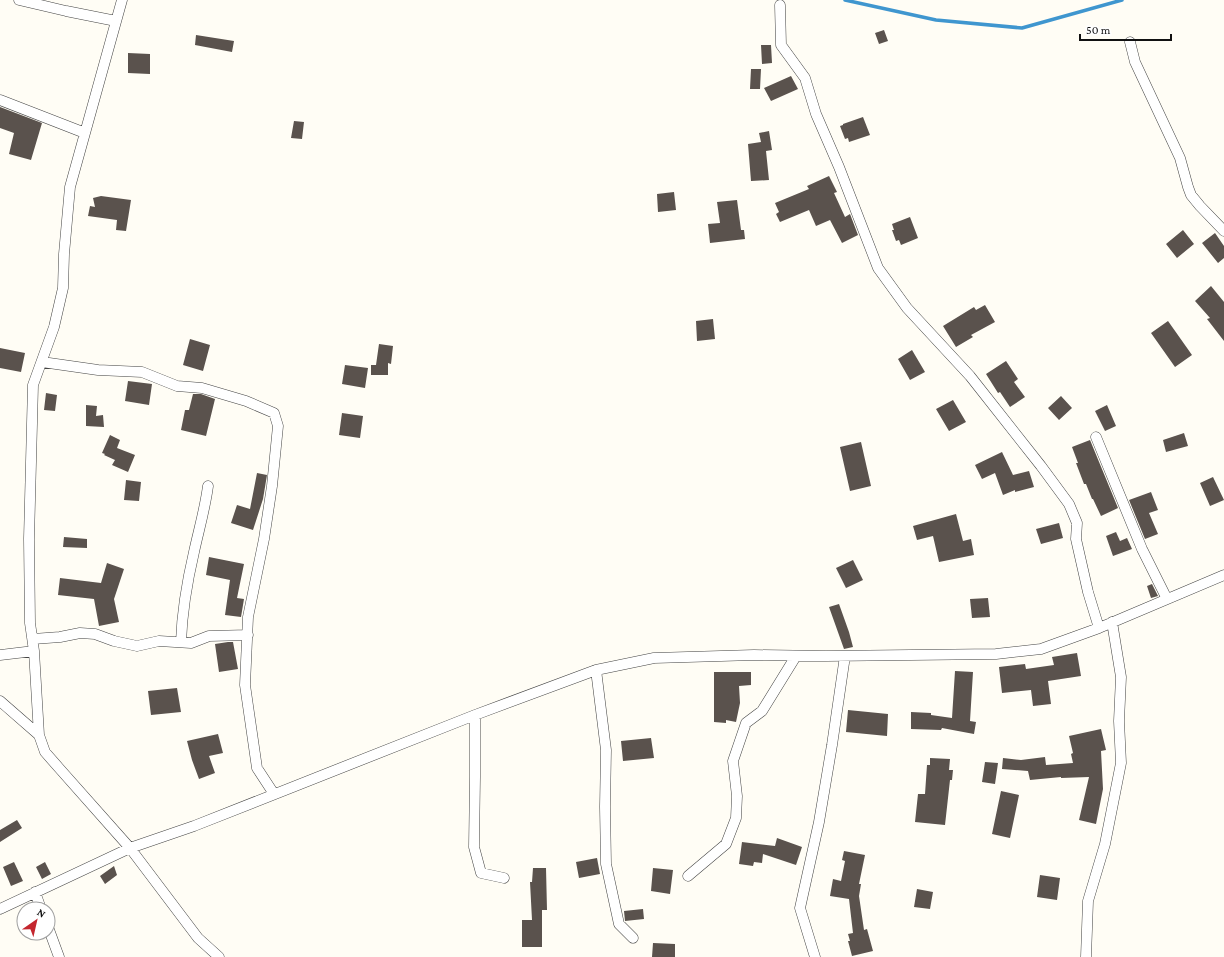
<svg xmlns="http://www.w3.org/2000/svg" width="1224" height="957" font-family="'Crimson Pro',serif">
  <rect width="100%" height="100%" fill="#fffdf5"/>
  <g fill="none" stroke-linecap="round" stroke-linejoin="round">
    <path stroke="#3f96cf" stroke-width="3.5" d="M845 0 936 20 1022 28 1122 0"/>
  </g>
  <path fill="#5a524d" d="M884 30 888 41 879 44 875 33Z
    M196 35 234 41 232 52 195 45Z
    M761 45H771L772 63 762 64Z
    M128 53 150 54V74L128 73Z
    M751 69H761L760 89H750Z
    M791 76 798 89 771 101 764 88Z
    M0 107 42 123 31 160 9 154 14 133 0 128Z
    M863 117 870 135 849 142 848 138 845 139 840 126 843 125V124Z
    M294 121 304 122 302 139 291 138Z
    M769 131 772 150 766 151 769 180 751 181 748 144 761 142 759 133Z
    M829 176 837 192 834 193 845 217 850 214 858 235 842 243 830 220 816 226 809 210 780 222 776 214 779 212 775 203 809 189 807 186Z
    M674 192 676 210 658 212 657 194Z
    M101 196 131 200 126 231 116 230 117 220 88 216 90 206 95 207 93 198Z
    M737 200 741 230H744L745 239 710 243 708 224 720 223 717 202Z
    M910 217 918 238 901 245 899 240 896 241 892 230H894L892 224Z
    M1183 230 1194 244 1177 258 1166 244Z
    M1215 233 1224 246V258L1218 263 1202 243Z
    M1211 286 1224 302V341L1207 319 1210 318 1195 301Z
    M985 305 995 322 971 335 973 337 956 347 943 326 974 307 976 310Z
    M713 319 715 339 697 341 696 321Z
    M1168 321 1192 355 1175 367 1151 333Z
    M190 339 210 345 203 371 183 365Z
    M379 344 393 346 391 364 388 363V375H371V365H376Z
    M0 348 25 353 21 372 0 368Z
    M912 350 925 372 910 380 898 359Z
    M1006 361 1018 379 1014 382 1025 397 1010 407 1000 392 998 393 986 374Z
    M345 365 368 368 365 388 342 384Z
    M128 381 152 384 149 405 125 401Z
    M46 393 57 395 55 411 44 410Z
    M193 394H201L215 399 206 436 181 430 185 410H189Z
    M1061 396 1072 408 1059 420 1048 408Z
    M953 400 966 422 949 431 936 409Z
    M86 405 97 406 96 416 103 415 104 427 86 426Z
    M1107 405 1116 426 1105 431 1095 411Z
    M342 413 363 416 360 438 339 435Z
    M1184 433 1188 446 1166 452 1163 440Z
    M110 435 120 440 117 448 135 455 128 472 112 465 115 460 104 455 105 454 102 453Z
    M1090 440 1118 508 1101 516 1093 499H1092L1086 484H1084L1076 463H1078L1072 447Z
    M861 442 871 486 850 491 840 447Z
    M1002 452 1013 475 1029 471 1034 487 1015 492V490L1003 495 995 473 982 479 975 465Z
    M257 473 267 475 263 499 253 530 231 523 237 505 250 509Z
    M1213 477 1224 500 1210 506 1200 483Z
    M126 480 141 482 139 501 124 500Z
    M1151 492 1158 510 1149 513 1158 534 1145 539 1129 500Z
    M956 514 963 541 971 539 974 555 939 562 933 536 917 540 913 526Z
    M1059 523 1063 538 1041 544 1036 529Z
    M1116 532 1120 541 1127 538 1132 549 1113 556 1106 536Z
    M64 537 87 539V548L63 547Z
    M209 557 244 564 237 598 244 599 241 617 225 615 230 580 206 575Z
    M853 560 863 580 846 588 836 568Z
    M107 563 124 569 114 599 119 622 99 626 94 599 58 595 60 578 101 583Z
    M1152 584 1158 596 1151 598 1147 586Z
    M988 598 990 617 972 618 970 599Z
    M839 604 849 632 853 647 844 649 829 607Z
    M228 642H233L238 669 219 672 215 644Z
    M1077 653 1081 676 1048 681 1051 704 1033 706 1031 690 1002 693 999 667 1025 664 1026 669 1054 665 1052 657Z
    M955 671 973 672 970 721 976 722 974 734 942 728 941 730 911 729V712L931 713V715L952 718Z
    M714 672H751V685L739 686 740 703 736 722 726 720V723L714 722Z
    M177 688 181 712 151 715 148 691Z
    M848 710 888 714 887 736 846 732Z
    M1101 729 1106 750 1101 751 1103 789 1096 824 1079 820 1089 777 1061 778V777L1030 780 1028 771 1002 769 1003 758 1021 760 1045 757 1046 765 1073 763 1071 754 1073 753 1069 736Z
    M218 734 223 753 209 756 215 773 199 779 192 760 187 741Z
    M651 738 654 758 623 761 621 741Z
    M930 758 950 759 949 770H953L952 780H950L945 825 915 822 918 794H925L927 765H930Z
    M985 762 998 763 995 784 982 782Z
    M1001 791 1019 795 1010 838 992 834Z
    M17 820 22 828 0 842V830Z
    M777 838 802 847 796 865 763 854 762 863 754 862 753 866 739 864 742 842 775 846Z
    M844 851 865 855 859 884H861L859 896 864 930 867 929 873 951 852 956 848 941H850L848 934 853 933 849 899 830 896 833 879 841 881 845 861 842 860Z
    M597 858 600 874 579 878 576 862Z
    M14 862 23 881 11 886 3 867Z
    M45 862 51 874 42 879 36 867Z
    M114 866 117 875 105 884 100 876Z
    M533 868H546L547 910H542V947H522V920H532L530 882H532Z
    M653 868 673 870 670 894 651 891Z
    M1040 875 1060 878 1057 900 1037 897Z
    M917 889 933 892 930 909 914 907Z
    M643 909 644 919 625 921 624 911Z
    M653 943 675 944V957H652Z"/>
  <g fill="none" stroke-linecap="round" stroke-linejoin="round">
    <g stroke="#444" stroke-width="11">
      <path id="street" d="M19 0 66 11 116 21
        M122 0 70 187 64 254 63 288 54 327 33 385 29 539 30 623 34 651 39 735 45 752 59 768 130 848 198 938 219 957
        M780 5 781 45 805 78 816 114 839 167 878 268 907 308 970 376 1041 466 1069 504 1077 523 1076 539 1088 592 1099 628
        M1130 42 1135 62 1180 158 1188 187 1191 195 1200 206 1224 231
        M0 100 85 133
        M42 362 98 370 142 372 177 386 202 388 246 401 274 413 278 426 272 486 264 539 248 617 245 685 257 768 274 794
        M1096 437 1142 549 1167 599
        M33 639 60 637 80 633 95 634 114 641 137 646 159 641 191 643 209 636 248 635
        M181 642C182 612 187 582 194 552 199 529 205 509 208 486
        M0 655 34 651
        M596 670 606 750 605 807 606 864 619 924 633 938
        M0 701 39 735
        M475 715V777L474 847 481 873 504 878
        M688 876 726 844 736 818 737 796 733 761 746 723 762 711 796 656
        M35 892 41 909
        M0 909 130 848 194 826 475 715 596 670 654 658 754 655 826 656 996 654 1041 649 1099 628 1224 575
        M48 927 59 957
        M815 957 800 908 819 822 832 745 845 656
        M1086 957 1088 901 1105 844 1121 763 1119 721 1121 677 1112 622"/>
    </g>
    <use href="#street" stroke="#fff" stroke-width="10"/>
  </g>
  <g transform="translate(36 921) rotate(34)"><circle r="19" fill="#ffffff" stroke="#a0a0a0"/>
  <path d="M0-3L7 15L0 10L-7 15Z" fill="#c4262e"/>
  <text y="-6" font-size="11" font-weight="bold" text-anchor="middle" fill="#111111">N</text>
  </g>
  <path d="M1080 34v6h91v-6" fill="none" stroke="#111111" stroke-width="2"/>
  <text x="1086" y="34" font-size="12" fill="#111111" stroke="#ffffff" stroke-width="3" paint-order="stroke">50 m</text>
</svg>
